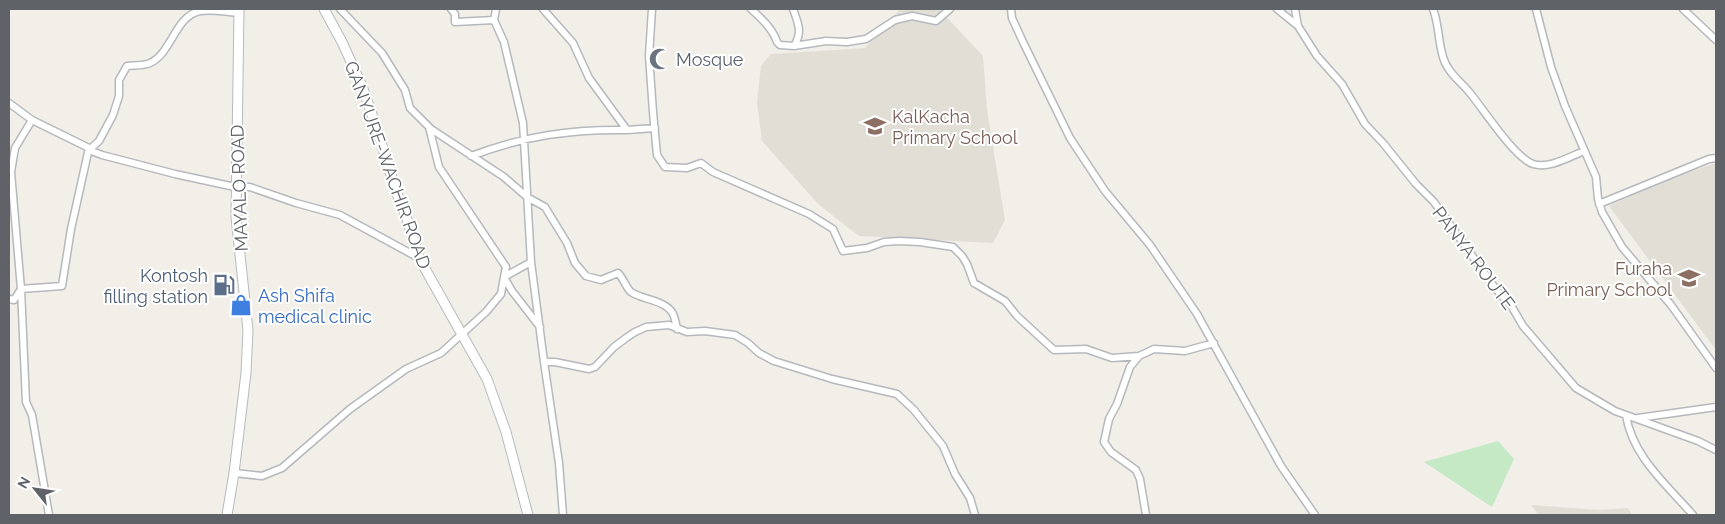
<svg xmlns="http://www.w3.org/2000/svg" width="1725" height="524" font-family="Raleway,sans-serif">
  <rect width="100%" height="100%" fill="#f1efe8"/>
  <path fill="#e1ded6" d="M900 9H939L983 56 987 110 1005 220 993 243 859 236 818 204 762 141 757 102 761 66 771 54 865 48Z
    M1716 163V350L1609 206 1662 181Z
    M1531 505 1600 510 1628 508 1632 515H1539Z"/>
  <path fill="#c5e8c5" d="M1498 441 1514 459 1492 507 1424 462Z"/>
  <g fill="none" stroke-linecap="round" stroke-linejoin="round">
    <g stroke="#b5b8bc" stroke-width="9">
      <path id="street" d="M340 9 382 53 405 90 410 108 431 129 504 177 527 197 545 207 567 243 575 263 586 276 601 280 618 273C624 279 626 288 631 292 643 300 666 300 673 314 675 318 676 324 677 329
        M451 9 455 14V22L494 20
        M496 9 494 20 504 42 523 123 531 262 544 362 559 463 563 515
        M543 9 573 43 589 78 627 130 655 128
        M652 9 649 56 653 112 657 155 665 167 687 168 701 163 713 172 809 214 833 229 843 251 867 248 884 242 899 241 920 242 953 247 962 256 967 264 974 283 1005 301 1017 316 1054 350 1086 349 1112 358 1139 356 1154 349 1185 351 1214 343
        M751 9C761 18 773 29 777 42L780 45 794 46 826 41 847 42 866 39 895 20 912 16 936 21 950 9
        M793 9C798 23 803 32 794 46
        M1011 9 1012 18 1023 42 1070 138 1105 191 1150 245 1197 314 1281 466 1315 515
        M1277 9 1298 26 1317 56 1342 84 1365 124 1383 143 1416 184 1434 202 1495 288 1512 307 1523 326 1576 388 1615 411 1698 441 1716 450
        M1295 9 1298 26
        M1433 9C1439 24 1438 41 1443 57 1447 72 1461 82 1470 93 1484 110 1514 157 1533 164 1549 169 1569 157 1584 151
        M1536 9 1551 67 1565 106 1596 177 1598 199 1602 212 1622 247 1671 305 1716 368
        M1683 9 1716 40
        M239 13C226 12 212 9 200 11 175 16 172 53 150 63 144 66 134 65 127 66L119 80V96L113 115 99 141 89 150 102 155 175 174 235 187H250L296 203 340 215 419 258
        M9 103 32 120 89 148 71 229 62 286 21 289 14 300 9 299
        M32 120 15 148 11 172 21 289 26 402 32 415 49 515
        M429 127 439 167 506 267 504 277 512 291 540 327
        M471 156C524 136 570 129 627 130
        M1599 204 1709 159 1716 158
        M1139 356 1130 367 1117 404 1109 419 1104 442 1111 452 1136 470 1140 479 1146 515
        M544 362H555L589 369 595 367 614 347 626 338 635 332 646 327 669 325 687 332 705 331 735 335 748 343 759 353 774 361 832 379 897 394 914 410 943 446 955 474 970 498 975 515
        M1626 415C1632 456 1667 485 1693 515
        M1638 418 1716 407
        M234 473 262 476 282 468 350 409 406 369 441 353 486 312 501 294 504 277 531 262"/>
    </g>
    <g stroke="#b6babf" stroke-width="11">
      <path id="secondary" d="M324 9 342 42 362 86 376 126 397 194 406 216 419 258 487 379 506 432 528 515
        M227 515 234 473 246 373 248 330 236 217 239 9"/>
    </g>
    <use href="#street" stroke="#fff" stroke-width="6"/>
    <use href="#secondary" stroke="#fff" stroke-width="9"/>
  </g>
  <defs>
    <g id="mosque-bare" transform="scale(1.725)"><path d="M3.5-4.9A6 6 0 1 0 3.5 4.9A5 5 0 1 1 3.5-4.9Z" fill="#6b7280" stroke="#fff" stroke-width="2.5" paint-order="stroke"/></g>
    <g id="school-bare" transform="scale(1.725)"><path d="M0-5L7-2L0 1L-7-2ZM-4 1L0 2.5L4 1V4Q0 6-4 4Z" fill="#8d6e63" stroke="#fff" stroke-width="2.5" paint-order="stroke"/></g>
    <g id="fuel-bare" transform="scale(1.725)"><path d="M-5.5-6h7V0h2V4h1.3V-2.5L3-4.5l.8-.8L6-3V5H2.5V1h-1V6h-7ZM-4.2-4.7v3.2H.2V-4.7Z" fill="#5c6f8a" stroke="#fff" stroke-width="2.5" paint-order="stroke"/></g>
    <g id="shop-bare" transform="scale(1.725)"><path d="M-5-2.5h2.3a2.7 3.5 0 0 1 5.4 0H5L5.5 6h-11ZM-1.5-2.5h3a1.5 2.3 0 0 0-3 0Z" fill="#3f7fe0" stroke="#fff" stroke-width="2.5" paint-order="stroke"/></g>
  </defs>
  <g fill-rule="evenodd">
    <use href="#mosque-bare" x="660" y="59"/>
    <use href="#school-bare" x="875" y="126"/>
    <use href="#school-bare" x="1689" y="278"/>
    <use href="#fuel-bare" x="224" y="285"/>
    <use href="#shop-bare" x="241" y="305"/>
  </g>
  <g text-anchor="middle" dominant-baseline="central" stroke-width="4" stroke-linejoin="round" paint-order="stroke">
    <g font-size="18" fill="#5b616d" stroke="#fff" text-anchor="start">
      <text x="676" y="59">Mosque</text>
    </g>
    <g font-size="18" fill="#785e54" stroke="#fff" text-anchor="start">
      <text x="892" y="116">KalKacha<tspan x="892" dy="21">Primary School</tspan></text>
      <text x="1672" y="268" text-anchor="end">Furaha<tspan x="1672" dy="21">Primary School</tspan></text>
    </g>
    <g font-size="18" fill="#5f6368" stroke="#fff">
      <text transform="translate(388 165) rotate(70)">GANYURE-WACHIR ROAD</text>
      <text transform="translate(239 188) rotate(-92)">MAYALO ROAD</text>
      <text transform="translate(1474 258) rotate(53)">PANYA ROUTE</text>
    </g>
    <g font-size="18" fill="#4e5e75" stroke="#fff" text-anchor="end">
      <text x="208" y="275">Kontosh<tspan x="208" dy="21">filling station</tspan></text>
    </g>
    <g font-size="18" fill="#366cbe" stroke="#fff" text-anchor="start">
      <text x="258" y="295">Ash Shifa<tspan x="258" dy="21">medical clinic</tspan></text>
    </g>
  </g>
  <rect width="1725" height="524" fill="none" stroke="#5f6368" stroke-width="20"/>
  <g transform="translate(35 489) rotate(300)" stroke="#ffffff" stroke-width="4" paint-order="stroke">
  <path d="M0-4L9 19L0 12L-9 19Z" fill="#5f6368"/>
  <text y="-8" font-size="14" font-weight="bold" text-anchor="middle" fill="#5f6368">N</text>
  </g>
</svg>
